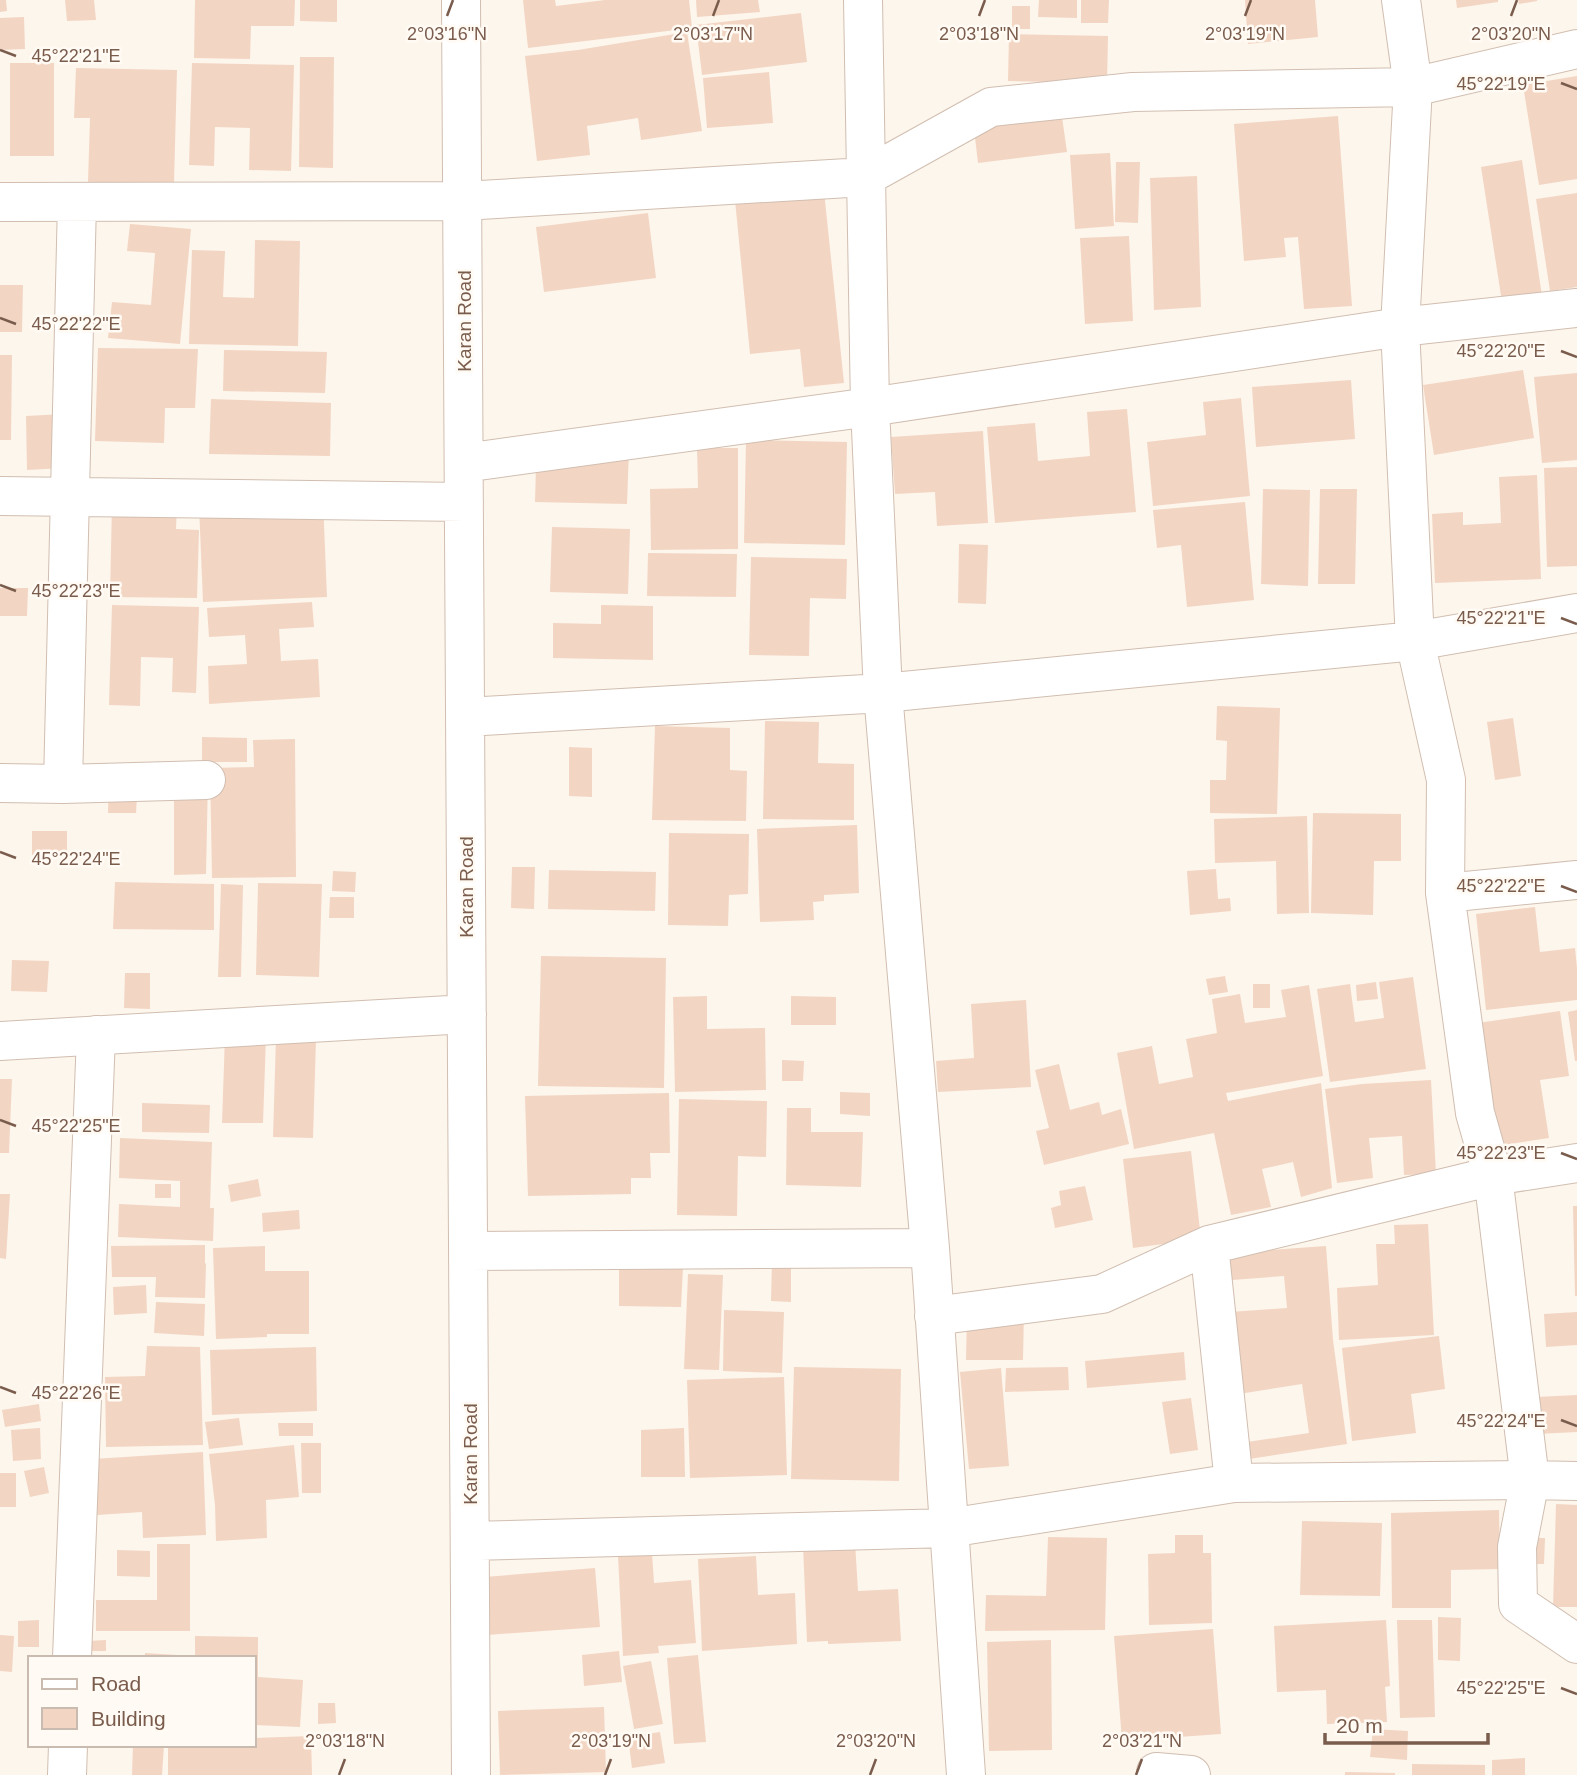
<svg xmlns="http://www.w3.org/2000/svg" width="1577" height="1775" font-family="Helvetica,sans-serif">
  <rect width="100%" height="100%" fill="#fdf6ec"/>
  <path fill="#f3d5c3" d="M0 0H6L7 11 0 12Z
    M65 0H94L96 20 67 21Z
    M195 0H295L294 26H251L250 59 194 58Z
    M300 0H337V22L300 21Z
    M523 0H555L556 6 605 0H689L692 28 528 48Z
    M696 0H758L760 12 697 17Z
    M1039 0H1077V18L1038 17Z
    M1081 0H1109L1108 23H1081Z
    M1245 0H1315L1318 37 1248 44Z
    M1456 0H1498V2L1457 8Z
    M1518 0H1537V1L1519 4Z
    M1012 6H1030V29H1012Z
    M801 13 807 62 702 75 696 25Z
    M24 17 25 49 0 50V18Z
    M687 32 702 131 641 140 638 118 587 126 590 155 537 161 525 56 578 50Z
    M1009 34 1108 36 1107 83 1008 81Z
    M300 57H334L333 168 299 167Z
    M10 63H54V156H10Z
    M192 63 294 65 291 171 249 170 250 128 215 127 214 166 189 165Z
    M76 68 177 70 174 183 88 182 90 118H74Z
    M769 72 773 123 707 128 703 78Z
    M1577 76V179L1539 185 1523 85Z
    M1338 116 1352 306 1304 309 1298 237 1284 238 1286 257 1244 261 1234 124Z
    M1062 117 1067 152 978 163 974 129Z
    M1110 153 1114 226 1075 229 1070 155Z
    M1522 160 1542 296 1502 302 1481 167Z
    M1116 162H1140L1138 223 1115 222Z
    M1197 176 1201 307 1154 310 1150 178Z
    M824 191 844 383 804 387 800 349 750 354 735 200Z
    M1577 193V287L1550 291 1536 199Z
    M648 213 656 278 544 292 536 227Z
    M130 224 191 229 180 344 108 338 112 302 151 305 155 253 127 251Z
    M1129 236 1133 321 1085 324 1080 238Z
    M255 240 300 241 298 346 189 344 192 250 225 251 223 297 254 298Z
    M0 285H23L22 332H0Z
    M98 348 198 349 195 408H165L164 443 95 441Z
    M224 350 327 352 325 393 223 391Z
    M0 355H12L11 440H0Z
    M1523 370 1534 438 1434 455 1423 385Z
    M1577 373V460L1542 463 1534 377Z
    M1351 380 1355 439 1256 447 1252 387Z
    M1241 398 1250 496 1153 506 1147 442 1206 435 1203 402Z
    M211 399 331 403 330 456 209 454Z
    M1127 409 1136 512 995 523 987 427 1035 423 1038 461 1090 456 1087 412Z
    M63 414 64 468 27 470 26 416Z
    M983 431 988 523 937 526 935 492 895 494 891 437Z
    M746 440 847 442 845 545 744 543Z
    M697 448H738V549L651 550 650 489 698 488Z
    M629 450 627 504 535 502 536 467Z
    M1577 467V566L1547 567 1544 468Z
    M1537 475 1541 579 1435 583 1432 514 1463 512V525L1501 523 1499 477Z
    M1263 489 1310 490 1308 586 1261 584Z
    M1320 489H1357L1355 584H1318Z
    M323 500 327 597 203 602 199 505Z
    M1245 502 1254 600 1187 607 1181 545 1157 548 1153 510Z
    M112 503 177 504 176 529 199 530 197 598 110 597Z
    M552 527 630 529 628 594 550 592Z
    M959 544 988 545 986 604 958 603Z
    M648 553 737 554 736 597 647 596Z
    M751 557 847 559 846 599 810 598 809 656 749 655Z
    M0 588H28L27 616H0Z
    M312 602 314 627 279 629 281 661 318 659 320 697 209 704 208 666 247 664 245 635 209 637 207 608Z
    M112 605 199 607 196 693 172 692 173 658 141 657 140 706 109 705Z
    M601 605 653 606V660L553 658V623L601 624Z
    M1217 706 1280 708 1277 814 1210 813V780H1226L1227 741 1216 740Z
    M1513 718 1521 776 1495 780 1487 722Z
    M765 721 819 722 818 763 854 764V820L763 819Z
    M655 726 730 728V770L747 771 746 821 652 820Z
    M202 737 247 738V762H202Z
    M295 739 296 877 212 878 210 768 254 767 253 740Z
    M569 747 592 748V797L569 796Z
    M109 779 138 780 136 813H108Z
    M208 779 206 874 174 875V780Z
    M1313 813 1401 814V861H1374L1373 915 1311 913Z
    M1307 816 1309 913 1277 914 1276 861 1215 863 1214 819Z
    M857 825 859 893 824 895V901L813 902 814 920 760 922 757 829Z
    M32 831H67V856L32 855Z
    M669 833 749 834 748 894 729 895 728 926 668 925Z
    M512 867H535L534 909 511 908Z
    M1216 869 1218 899 1230 898 1231 911 1190 915 1187 871Z
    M549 870 656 872 655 911 548 909Z
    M333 871 356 872 355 892 332 891Z
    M115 882 214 884V930L113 929Z
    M258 883 322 884 319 977 256 975Z
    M221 884 243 885 241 977H218Z
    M330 897H354V918H329Z
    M1535 907 1540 952 1575 948 1577 968V1000L1486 1010 1476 914Z
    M541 956 666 958 664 1088 538 1086Z
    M12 960 49 961 47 992 11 991Z
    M125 973H150V1009L124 1008Z
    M1225 976 1228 992 1209 995 1206 979Z
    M1413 977 1426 1069 1330 1082 1317 989 1350 984 1355 1022 1384 1018 1379 982Z
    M1376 982 1378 999 1357 1001 1356 985Z
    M1253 984H1270V1008H1253Z
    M1309 985 1323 1076 1226 1093 1228 1101 1321 1083 1332 1188 1301 1197 1293 1162 1262 1169 1271 1207 1231 1215 1214 1133 1134 1149 1117 1053 1152 1046 1159 1084 1193 1077 1186 1039 1217 1033 1212 999 1240 994 1245 1023 1286 1017 1281 990Z
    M707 996V1029L765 1028 766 1090 675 1092 673 997Z
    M791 996 836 997V1025H791Z
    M1026 1000 1031 1087 938 1092 936 1061 974 1058 971 1004Z
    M1577 1010V1061H1575L1568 1012Z
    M1560 1011 1569 1076 1540 1080 1549 1138 1497 1146 1478 1023Z
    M225 1035 266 1037 263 1123H222Z
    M276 1038 316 1039 313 1138 273 1137Z
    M782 1060 804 1061 803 1081H782Z
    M1059 1064 1070 1110 1099 1102 1102 1115 1121 1109 1129 1144 1044 1165 1036 1131 1049 1128 1035 1070Z
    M0 1079H12L9 1153H0Z
    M1431 1080 1436 1174 1404 1175 1402 1136 1369 1138 1373 1178 1337 1183 1325 1089 1362 1084Z
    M840 1092 870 1093V1116L840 1114Z
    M669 1093 670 1153H650L651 1178H631V1194L528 1196 525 1096Z
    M679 1099 767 1101 766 1157 738 1156 737 1216 677 1215Z
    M142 1103 210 1105 209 1133 142 1132Z
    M787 1108H811V1132H863L861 1187 786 1185Z
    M120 1138 212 1142 210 1208H214L213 1241 118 1237 119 1204 180 1207V1181L119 1178Z
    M1191 1151 1201 1239 1133 1248 1123 1159Z
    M258 1179 261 1196 231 1202 228 1185Z
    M155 1184H171V1198H155Z
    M1085 1186 1093 1220 1055 1228 1051 1208 1061 1205 1059 1191Z
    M0 1194H10L6 1259 0 1258Z
    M1573 1206H1577V1296H1575Z
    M299 1210 300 1229 263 1232 262 1213Z
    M1428 1224 1434 1335 1339 1340 1337 1288 1378 1285 1376 1244H1395L1394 1225Z
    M205 1245V1263L206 1264 205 1298 155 1297 156 1277H112L111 1246Z
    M265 1246V1271H309V1334H267V1337L216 1339 213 1248Z
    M1326 1246 1333 1340 1347 1444 1249 1459 1247 1442 1309 1433 1302 1384 1239 1394 1230 1312 1287 1308 1284 1276 1232 1280 1229 1253Z
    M772 1261H791V1302L771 1301Z
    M619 1267 683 1268 681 1307 619 1306Z
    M688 1274 723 1275 719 1370 684 1369Z
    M146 1285 147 1313 114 1315 113 1287Z
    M156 1302 205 1304 204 1336 154 1333Z
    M724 1310 784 1312 782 1373 723 1371Z
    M967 1310H1024L1023 1360H966Z
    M1577 1312V1345L1546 1347 1544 1314Z
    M1439 1336 1445 1389 1411 1394 1416 1433 1352 1441 1342 1348Z
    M147 1346 200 1347 203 1445 106 1447 105 1377 145 1376Z
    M316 1347 317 1411 212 1415 210 1350Z
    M1184 1352 1186 1380 1087 1388 1085 1361Z
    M794 1367 901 1369 899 1481 791 1479Z
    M1068 1367 1069 1390 1005 1392 1006 1368Z
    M1001 1368 1009 1466 969 1469 960 1372Z
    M784 1377 787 1475 690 1478 687 1380Z
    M1577 1395V1432L1537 1434 1536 1397Z
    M1191 1398 1198 1450 1170 1454 1162 1402Z
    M39 1404 41 1421 5 1427 2 1410Z
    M239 1418 243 1445 209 1449 205 1422Z
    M278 1423H313V1436H279Z
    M40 1428 41 1459 13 1461 11 1430Z
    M684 1428 685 1477H641V1430Z
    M301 1443H321V1493H302Z
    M294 1445 299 1497 266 1500 267 1538 216 1541 215 1505 209 1454Z
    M203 1452 206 1535 143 1538 142 1512 97 1515 93 1459Z
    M44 1467 49 1493 30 1497 24 1471Z
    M0 1473H16V1507H0Z
    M1556 1504 1577 1505V1607H1553Z
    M1499 1510 1500 1569 1451 1570V1608H1392L1391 1513Z
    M1302 1521 1382 1523 1380 1596 1300 1595Z
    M1175 1535H1203V1553H1211L1212 1623 1149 1625 1148 1554 1175 1553Z
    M1048 1537 1107 1538 1105 1630 985 1631 986 1595 1046 1596Z
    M1531 1538H1545L1544 1564H1531Z
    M855 1542 858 1591 898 1589 901 1641 828 1644V1641L807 1642 803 1545Z
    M157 1544H190V1631H96V1600H157Z
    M117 1550 150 1551V1577L117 1576Z
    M652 1553 654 1583 691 1580 696 1643 658 1646 659 1653 623 1656 618 1556Z
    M756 1556 758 1595 795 1593 797 1644 702 1651 698 1559Z
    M595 1568 600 1627 487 1635 484 1577Z
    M1438 1617 1461 1618 1460 1661 1438 1660Z
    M39 1620V1647H18V1621Z
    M1386 1620 1390 1686 1385 1687 1387 1722 1327 1724 1326 1690 1277 1692 1274 1626Z
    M1397 1620H1432L1435 1717 1400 1718Z
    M1213 1629 1221 1734 1122 1741 1114 1636Z
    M0 1635 14 1636 12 1672 0 1671Z
    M195 1636 258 1637V1677L303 1680 300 1727 254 1725V1658H195Z
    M106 1640V1651H88V1641Z
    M1051 1640 1052 1750 989 1751 987 1642Z
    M619 1651 622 1682 584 1686 582 1655Z
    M145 1653 193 1656V1658H145Z
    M698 1655 706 1742 674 1744 667 1658Z
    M651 1661 663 1724 634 1729 623 1666Z
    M318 1703H335L336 1723 318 1724Z
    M604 1707 606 1772 500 1775 498 1711Z
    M1373 1729 1408 1731 1407 1760 1370 1757Z
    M660 1732 665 1763 632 1768 628 1737Z
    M311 1736 312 1775H168V1745H254V1738Z
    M133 1745H164L162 1775H132Z
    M1525 1758V1775H1492V1760Z
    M1412 1764 1485 1765V1775H1412Z
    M1345 1772 1395 1773V1775H1345Z"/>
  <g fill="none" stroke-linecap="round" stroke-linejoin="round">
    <g stroke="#d1beb0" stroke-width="40">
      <path id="minor" d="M461 0 471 1775
        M863 0 870 407 883 693 930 1248 966 1775
        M0 202 463 201 865 177 991 107 1133 92 1413 87 1577 49
        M464 463 870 407 1400 327 1577 308
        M0 496 464 502
        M466 717 883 693 1415 641 1577 613
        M0 783 63 784 206 780
        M63 784 77 202
        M1445 893 1577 880
        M0 1041 467 1014
        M1209 1245 1234 1483
        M468 1251 930 1248
        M934 1316 1102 1294 1209 1245 1493 1176 1475 1113 1445 893 1446 780 1415 641 1400 327 1413 87 1401 0
        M1577 1481 1530 1480 1517 1547 1518 1604 1577 1644
        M470 1541 949 1528 1234 1483 1530 1480 1493 1176 1577 1163
        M72 1658 96 1035
        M1156 1772 1191 1775
        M67 1775 68 1745"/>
    </g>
    <use href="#minor" stroke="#fff" stroke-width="38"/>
  </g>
  <path fill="none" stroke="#7a5c4d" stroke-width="2.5" d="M447 16 453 0M713 16 719 0M979 16 985 0M1245 16 1251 0M1511 16 1517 0M0 50 16 56M1561 83 1577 89M0 318 16 324M1561 351 1577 357M0 585 16 591M1561 618 1577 624M0 852 16 858M1561 886 1577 892M0 1120 16 1126M1561 1153 1577 1159M0 1387 16 1393M1561 1420 1577 1426M1561 1688 1577 1694M339 1775 345 1759M605 1775 611 1759M870 1775 876 1759M1136 1775 1142 1759"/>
  <g text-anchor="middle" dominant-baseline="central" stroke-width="5" stroke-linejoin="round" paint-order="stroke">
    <g font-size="19" fill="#7a5c4d" stroke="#fffaf3">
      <text transform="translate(464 321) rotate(-90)">Karan Road</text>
      <text transform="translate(466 887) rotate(-90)">Karan Road</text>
      <text transform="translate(470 1454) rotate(-90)">Karan Road</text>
    </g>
  </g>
  <g font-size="18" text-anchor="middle" fill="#7a5c4d" stroke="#fffaf3" stroke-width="5" stroke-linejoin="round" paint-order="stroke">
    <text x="713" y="40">2°03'17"N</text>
    <text x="979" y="40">2°03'18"N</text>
    <text x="1511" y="40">2°03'20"N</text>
    <text x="447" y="40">2°03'16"N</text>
    <text x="1245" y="40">2°03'19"N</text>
    <text x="76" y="62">45°22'21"E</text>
    <text x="1501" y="90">45°22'19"E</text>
    <text x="76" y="330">45°22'22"E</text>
    <text x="1501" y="357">45°22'20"E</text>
    <text x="76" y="597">45°22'23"E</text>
    <text x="1501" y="624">45°22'21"E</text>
    <text x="76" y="865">45°22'24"E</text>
    <text x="1501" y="892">45°22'22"E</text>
    <text x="76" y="1132">45°22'25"E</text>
    <text x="1501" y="1159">45°22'23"E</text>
    <text x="76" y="1399">45°22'26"E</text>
    <text x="1501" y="1427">45°22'24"E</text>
    <text x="1501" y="1694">45°22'25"E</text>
    <text x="345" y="1747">2°03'18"N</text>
    <text x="611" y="1747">2°03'19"N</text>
    <text x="876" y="1747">2°03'20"N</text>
    <text x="1142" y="1747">2°03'21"N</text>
  </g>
  <rect x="28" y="1656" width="228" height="91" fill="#fffaf3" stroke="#cabbb1" stroke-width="2"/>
  <rect x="42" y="1679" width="35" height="10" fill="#ffffff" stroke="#cabbb1" stroke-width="2"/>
  <text x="91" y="1691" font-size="21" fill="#7a5c4d">Road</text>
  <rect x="42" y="1708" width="35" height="21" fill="#f3d5c3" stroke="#cabbb1" stroke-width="2"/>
  <text x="91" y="1726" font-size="21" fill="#7a5c4d">Building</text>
  <path d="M1325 1733v10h163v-10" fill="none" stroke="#7a5c4d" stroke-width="3.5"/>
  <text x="1336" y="1733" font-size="21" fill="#7a5c4d" stroke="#fffaf3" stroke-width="5" paint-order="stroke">20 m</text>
</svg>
